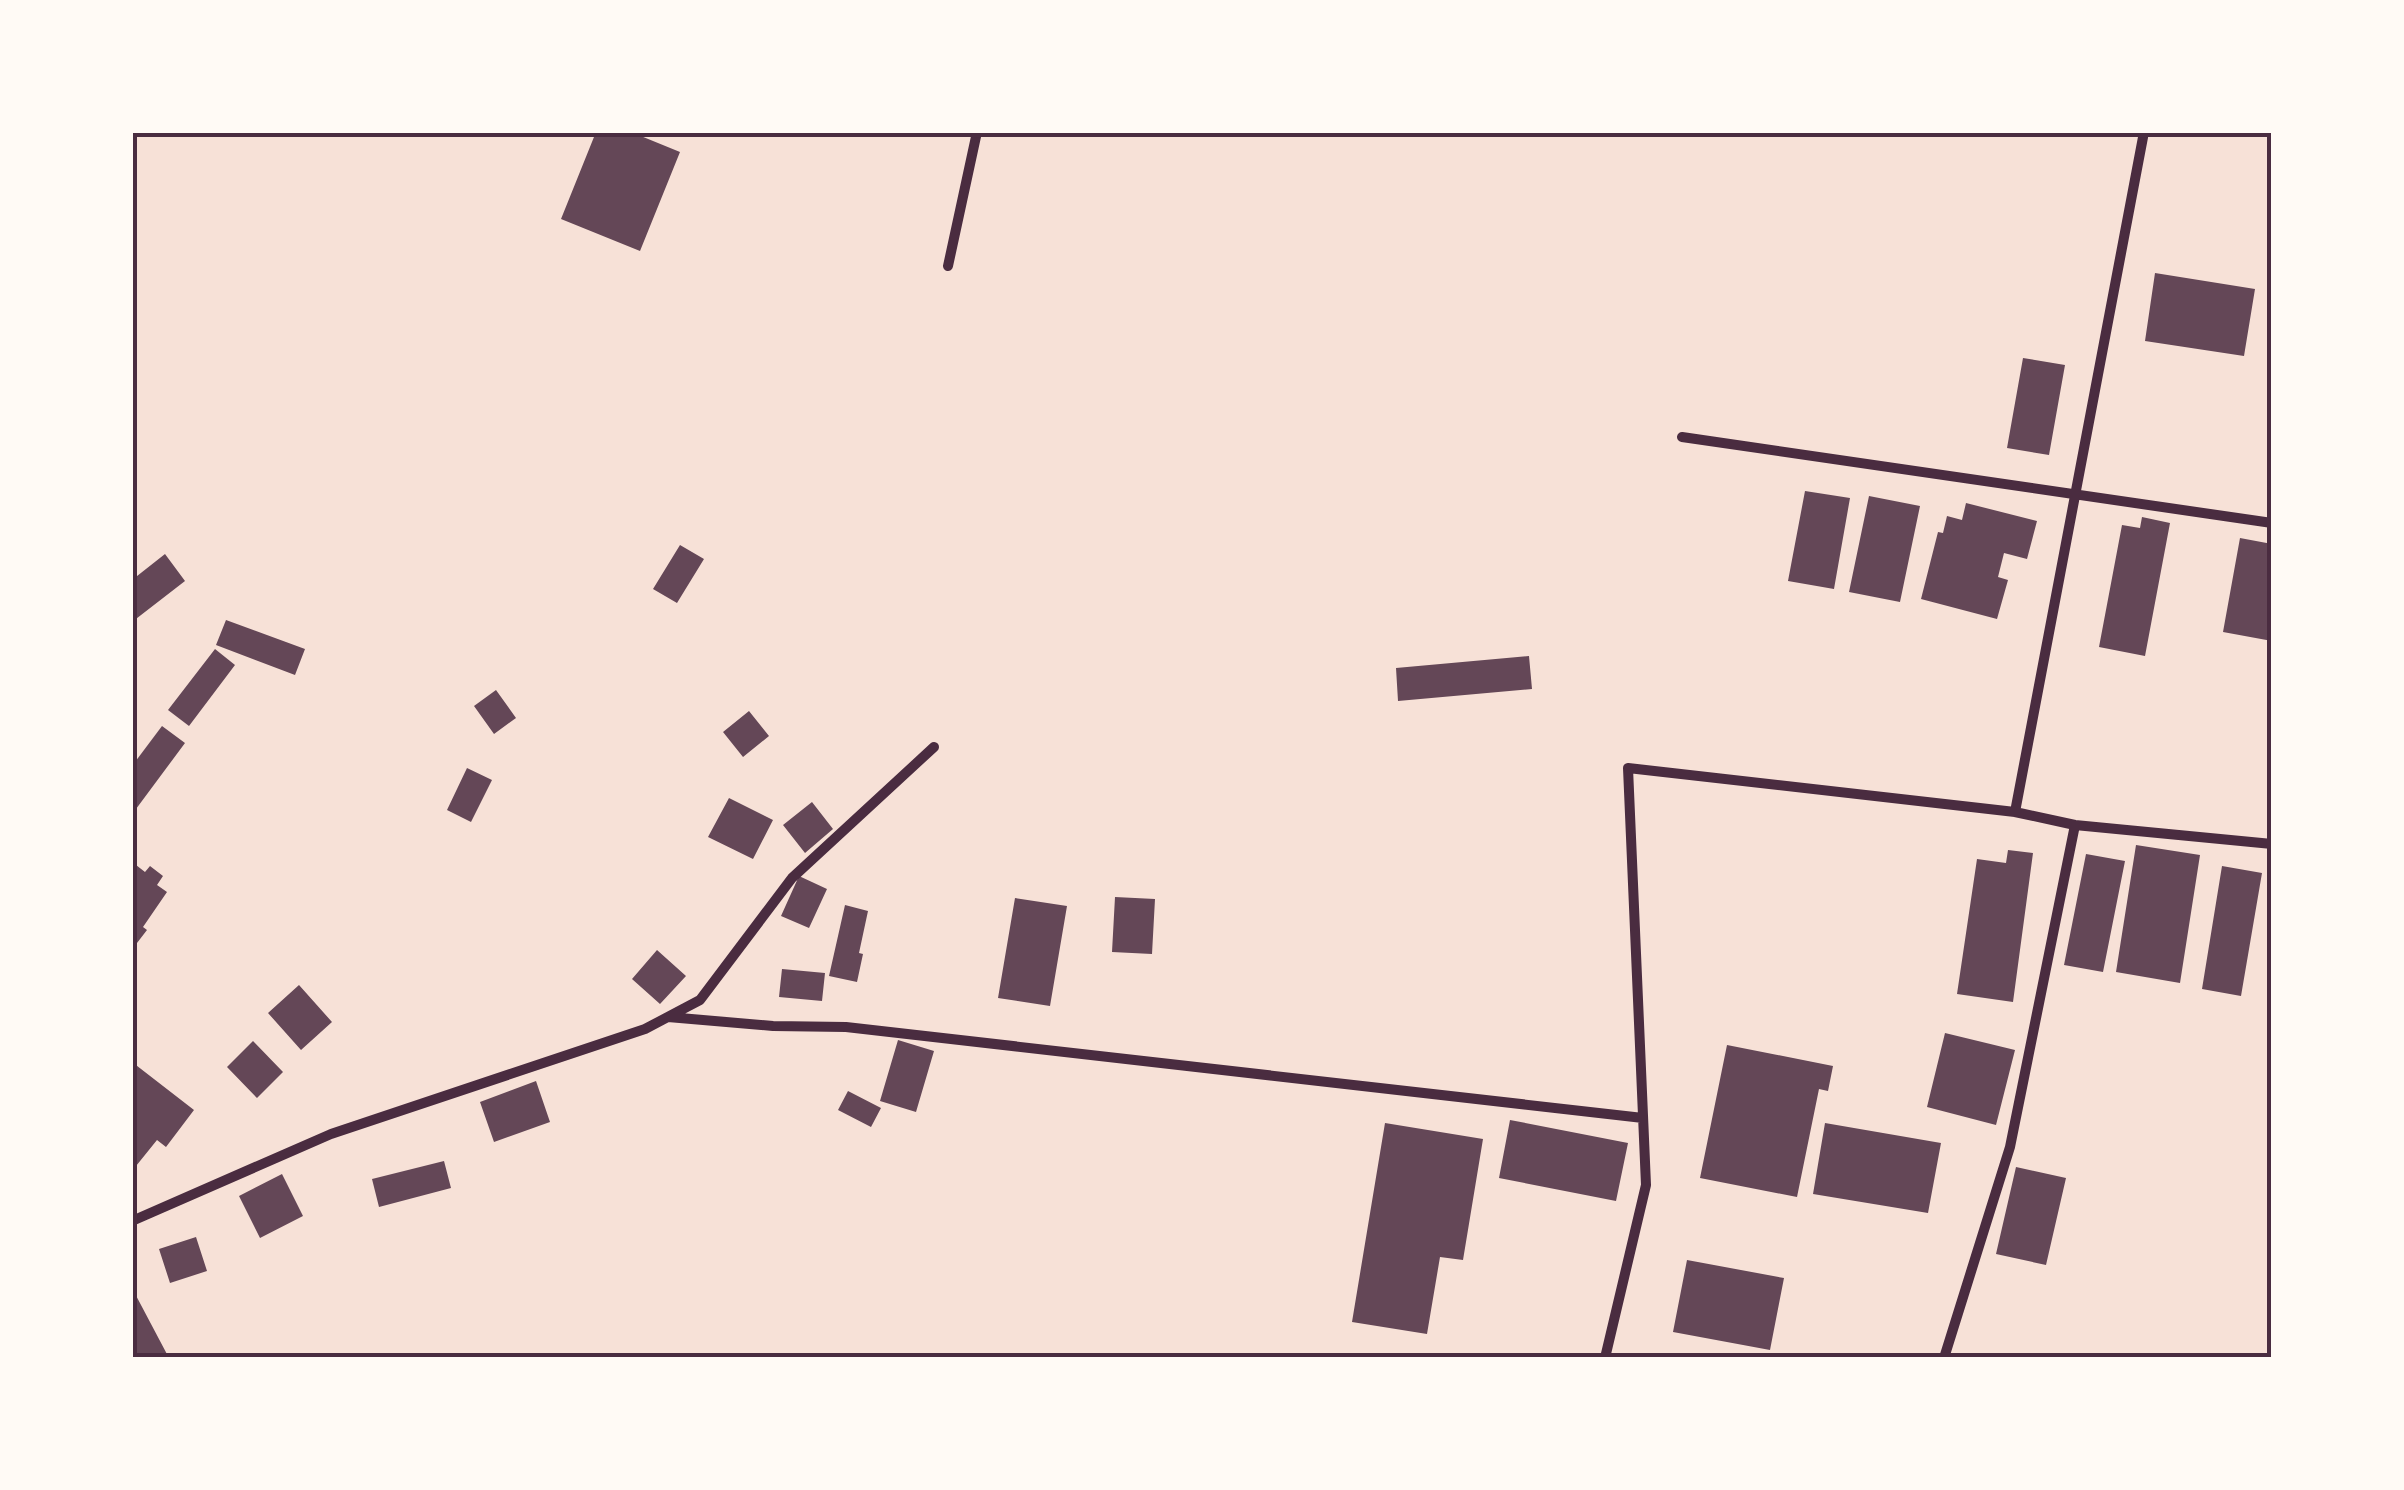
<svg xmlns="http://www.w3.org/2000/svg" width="2404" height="1490" font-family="'DejaVu Sans',sans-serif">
  <rect width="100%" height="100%" fill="#f7e1d7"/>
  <path fill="#644757" d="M596 132H631L680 152 640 251 561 219Z
    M2155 273 2255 289 2244 356 2145 341Z
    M2023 358 2065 365 2049 455 2007 448Z
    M1805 491 1850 498 1834 589 1788 581Z
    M1869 496 1920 506 1900 602 1849 592Z
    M1966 503 2037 521 2027 559 2004 553 1998 577 2008 580 1997 619 1921 599 1938 532 1943 533 1947 516 1962 520Z
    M2142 517 2170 523 2145 656 2099 647 2122 525 2140 528Z
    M2240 538 2272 544V641L2223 632Z
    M680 545 704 559 677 603 653 589Z
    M165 554 185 581 132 622V580Z
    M226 620 305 649 295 675 216 645Z
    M215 649 235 665 189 726 168 710Z
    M1529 656 1532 689 1398 701 1396 668Z
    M496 690 516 718 494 734 474 706Z
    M749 711 769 736 743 757 723 732Z
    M162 726 185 743 136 809 132 806V766Z
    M467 768 492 780 471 822 447 810Z
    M729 798 773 820 753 859 708 837Z
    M812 802 833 829 805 853 783 825Z
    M2136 845 2200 855 2180 983 2116 972Z
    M2008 850 2033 853 2013 1002 1957 994 1977 859 2006 863Z
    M2086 854 2125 861 2103 972 2064 965Z
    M136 865 145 872 150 866 163 876 157 885 167 892 143 927 147 930 137 943 132 940V869Z
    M2222 866 2262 873 2241 996 2202 989Z
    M799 876 827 889 809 928 781 916Z
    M1115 897 1155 899 1152 954 1112 952Z
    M1015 898 1067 906 1050 1006 998 998Z
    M845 905 868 911 859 953 863 954 857 982 829 976Z
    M657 950 686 976 660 1004 632 979Z
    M782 969 825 973 822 1001 779 997Z
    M299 985 332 1022 301 1050 268 1013Z
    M1945 1033 2015 1050 1996 1125 1927 1107Z
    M898 1040 934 1051 916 1112 880 1101Z
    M253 1041 283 1072 257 1098 227 1067Z
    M1727 1045 1833 1066 1828 1091 1819 1089 1797 1197 1700 1178Z
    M132 1062 194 1110 166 1147 157 1140 132 1171Z
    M536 1081 550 1122 494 1142 480 1102Z
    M848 1091 881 1108 871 1127 838 1110Z
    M1510 1120 1628 1143 1616 1201 1499 1178Z
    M1385 1123 1483 1139 1463 1260 1440 1257 1427 1334 1352 1322Z
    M1825 1123 1941 1143 1928 1213 1813 1194Z
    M444 1161 451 1188 379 1207 372 1179Z
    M2016 1167 2066 1178 2046 1265 1996 1254Z
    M282 1174 303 1216 260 1238 239 1196Z
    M196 1237 207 1271 170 1283 159 1249Z
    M1687 1260 1784 1278 1770 1350 1673 1332Z
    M132 1288 169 1358H132Z"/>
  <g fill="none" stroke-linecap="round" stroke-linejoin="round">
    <path stroke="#4a2c40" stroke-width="10" d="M948 266 977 132
      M1682 437 2272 523
      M2015 812 2144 132
      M668 1017 773 1026 846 1027 1643 1118
      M132 1221 331 1134 645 1029 700 1000 792 878 934 747
      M1605 1358 1646 1185 1628 768 2015 812 2075 825 2272 844
      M1944 1358 2010 1147 2075 825"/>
  </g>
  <rect width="2404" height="1490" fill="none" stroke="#fffaf5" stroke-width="270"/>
  <rect x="135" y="135" width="2134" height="1220" fill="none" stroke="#4a2c40" stroke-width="4"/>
</svg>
